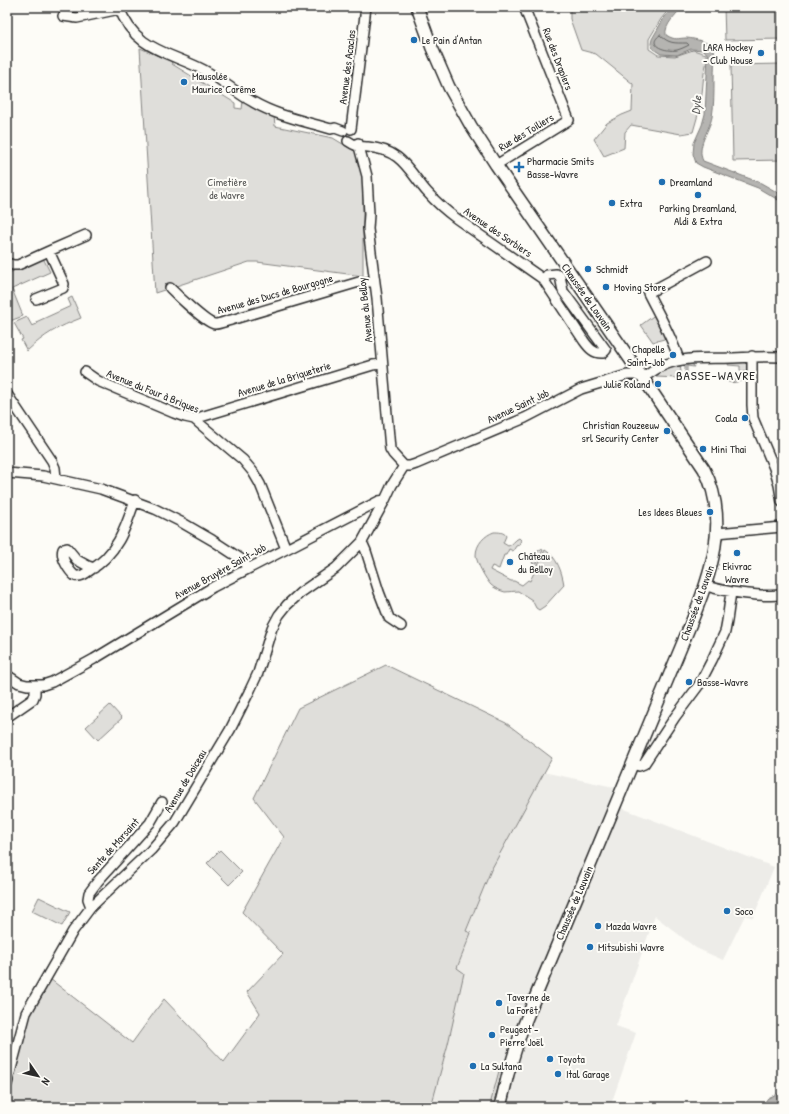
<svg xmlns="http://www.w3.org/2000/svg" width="789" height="1114" font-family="'Patrick Hand',sans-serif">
  <rect width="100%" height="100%" fill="#fdfcf7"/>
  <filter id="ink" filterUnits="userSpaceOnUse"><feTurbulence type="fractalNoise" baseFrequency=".025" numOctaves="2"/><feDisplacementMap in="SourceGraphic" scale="8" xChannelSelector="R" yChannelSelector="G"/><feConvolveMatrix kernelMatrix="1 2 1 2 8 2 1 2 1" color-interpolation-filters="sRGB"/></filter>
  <g filter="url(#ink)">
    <path fill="#edece8" d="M543 772 614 787 609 803 774 867 753 918 745 915 723 960 696 948 655 916 616 1026 636 1033 610 1107H431L448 1044 464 973 457 969 471 934 466 932 491 870Z"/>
    <path fill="#dfdeda" stroke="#858482" d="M570 7H671L661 19 649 39V49L658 55 675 56 693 50 706 54 707 61 704 73 701 104 693 132 681 134 631 125 625 132 624 148 604 156 594 139 607 123 622 115 632 111 633 84 596 54 581 50 570 19Z
      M724 7H782V39L725 40Z
      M140 48 171 61 172 64 235 103V108L242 109 243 101 274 116 275 126 333 138 356 152 363 175V276L257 262H249L155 293Z
      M782 64V160L733 161 731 65Z
      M43 258 50 272 12 289 23 316 10 321 7 315V275L9 273Z
      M72 297 81 318C58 327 45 334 27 351L21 340 23 339 14 323 27 317 32 326 37 324 36 322 71 306 68 299Z
      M656 314 668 338 653 342 641 325Z
      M743 361 747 365 748 370 746 372 741 371 740 370V366L728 365 729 362Z
      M692 363 694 367 687 366V376L693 377 694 373H695V378L692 380 687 378 685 375V364Z
      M678 365 680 366 681 371V375L677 378 656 377C661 370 669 368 678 365Z
      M739 376H746L748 378V380C746 381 743 381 741 381 736 382 732 384 726 381V380H739Z
      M494 532C499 532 504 532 506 536L503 543 508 546C513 545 514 540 519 538L521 540 519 545 516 546 513 551 509 549 506 555H504L499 569 492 566 490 570 511 581H514L522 585 528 580 530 581 545 550C557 557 562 572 564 585L545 606 539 610 536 608 532 600 518 591C514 591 509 592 505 592 501 591 494 588 491 585 486 580 476 562 476 555 476 544 485 535 494 532Z
      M541 549 543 550 536 565 532 563 538 551Z
      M386 665 506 723 552 758 491 870 466 931 471 933 457 968 464 973 448 1044 431 1107H7V1030L13 1036 28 1020 50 979 132 1043 164 999 224 1062 260 1013 247 992 283 954 242 912 284 837 254 798 298 708Z
      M110 705 122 718 98 740 86 727Z
      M220 850 242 872 229 885 207 863Z
      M39 897 70 912 62 926 32 911Z
      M499 1071 502 1072 494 1103H492L491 1101Z"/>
    <path fill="#b5b4b1" stroke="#7e7d7b" d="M673 7H682C676 15 664 25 666 35 676 41 677 38 687 38 697 39 706 42 714 47 715 58 714 69 714 80 714 93 714 105 712 117 709 132 696 146 703 161L761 183 782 195V204L780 201 758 188 703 167 696 163 693 154 694 143 702 125 705 114 708 55 704 50 691 49 677 55 661 54 653 49 651 44 652 39 664 18Z
      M777 1094 782 1095V1102H777L774 1107H761L768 1098Z"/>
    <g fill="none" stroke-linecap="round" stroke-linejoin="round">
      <path stroke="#626261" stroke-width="1" d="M660 35C669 44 674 43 687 43L689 45C685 47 681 49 677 50 667 52 645 46 660 35Z"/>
      <g stroke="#2b2b2b" stroke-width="12">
        <path id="minor" d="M119 7C134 50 169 52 204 70 221 79 236 93 253 102 277 116 304 121 331 129L335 128 343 131
          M63 16 77 18 120 9
          M351 129 366 7
          M348 141C357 147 358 146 368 147 378 148 389 151 397 157 409 166 417 181 427 192 436 202 446 211 457 219L543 279 584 341C589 348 594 354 603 353L606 350 563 291 560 276 556 274 547 275
          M358 143 367 176 369 214 368 229 377 298 390 449 393 454 404 466
          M496 165 569 120 524 7
          M7 263 13 265H18L49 251 86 235
          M170 288C177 295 207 324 215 324 220 324 226 321 231 320L359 282H374
          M36 299 63 288 64 284 49 251
          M752 356V405L753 418 774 468 779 485 782 502
          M679 360C672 337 659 315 648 293L707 261
          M85 372 98 381 174 413 185 417 194 419 243 460 253 472 260 484 286 549
          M7 394 52 461 55 468 56 478
          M194 419 373 365 382 364
          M404 466H410L416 464 525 418 581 389 627 375H635L643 378C649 374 655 369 662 366 684 356 708 359 732 358 749 357 765 356 782 357
          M7 473 43 476 101 489 155 509 181 522 212 540 241 559 248 568
          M717 533 782 527
          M362 542 366 551 379 592 389 618 401 626
          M94 568 88 566 77 560 67 548 63 549C60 557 69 571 75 576 81 577 85 574 89 571 117 554 125 530 135 500
          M706 586C727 592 759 597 782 595
          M7 675 19 683 27 685H43L52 682 94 659 213 587 379 501 385 500 392 485 404 466
          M7 717 33 699 35 694V686
          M632 764 639 766 644 764 675 717 699 685 712 660 725 632 727 621 731 592
          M91 907 88 899 89 893 98 881 150 823 162 802
          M7 1084 26 1013 73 931 91 907 151 850 175 822 230 730 250 690 258 673 272 628 279 615 287 605 300 593 336 568 362 542 385 500"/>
      </g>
      <g stroke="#2b2b2b" stroke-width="14">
        <path id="major" d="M417 7 432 48 449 87 471 126 496 165 643 378 704 469C731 521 710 578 689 628L537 993 521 1032 508 1074 500 1107"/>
      </g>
      <use href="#minor" stroke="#fdfcf7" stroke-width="9"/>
      <use href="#major" stroke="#fdfcf7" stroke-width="11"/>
    </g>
  </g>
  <g fill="#1f6fb2" stroke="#fdfcf7" stroke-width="1.5">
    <circle cx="414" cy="40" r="4"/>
    <circle cx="761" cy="53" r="4"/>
    <circle cx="184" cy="82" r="4"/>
    <path d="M517 161h4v4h4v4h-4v4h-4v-4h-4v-4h4z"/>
    <circle cx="662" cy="182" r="4"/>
    <circle cx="698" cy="195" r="4"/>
    <circle cx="612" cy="203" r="4"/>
    <circle cx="588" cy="269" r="4"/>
    <circle cx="606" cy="287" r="4"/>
    <circle cx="673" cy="355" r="4"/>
    <circle cx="658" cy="384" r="4"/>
    <circle cx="745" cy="418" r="4"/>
    <circle cx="667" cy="431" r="4"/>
    <circle cx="703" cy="449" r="4"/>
    <circle cx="710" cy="512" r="4"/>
    <circle cx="737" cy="553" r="4"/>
    <circle cx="510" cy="562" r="4"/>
    <circle cx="689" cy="682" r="4"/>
    <circle cx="727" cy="911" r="4"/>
    <circle cx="598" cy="926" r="4"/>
    <circle cx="590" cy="947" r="4"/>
    <circle cx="499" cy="1003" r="4"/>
    <circle cx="492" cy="1035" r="4"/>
    <circle cx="550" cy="1059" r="4"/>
    <circle cx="473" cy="1066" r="4"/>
    <circle cx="558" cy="1074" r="4"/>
  </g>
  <g text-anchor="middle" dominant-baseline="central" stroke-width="4" stroke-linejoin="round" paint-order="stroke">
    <g font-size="11" fill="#2b2b2b" stroke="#fdfcf7" text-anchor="start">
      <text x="422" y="40">Le Pain d'Antan</text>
      <text x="753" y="47" text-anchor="end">LARA Hockey<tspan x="753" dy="13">- Club House</tspan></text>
      <text x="192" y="76">Mausolée<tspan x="192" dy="13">Maurice Carême</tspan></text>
      <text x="527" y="161">Pharmacie Smits<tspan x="527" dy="13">Basse-Wavre</tspan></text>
      <text x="670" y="182">Dreamland</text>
      <text x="620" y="203">Extra</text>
      <text x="698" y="208" text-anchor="middle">Parking Dreamland,<tspan x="698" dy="13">Aldi &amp; Extra</tspan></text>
      <text x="596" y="269">Schmidt</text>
      <text x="614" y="287">Moving Store</text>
      <text x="665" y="349" text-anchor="end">Chapelle<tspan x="665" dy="13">Saint-Job</tspan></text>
      <text x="650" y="384" text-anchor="end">Julie Roland</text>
      <text x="737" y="418" text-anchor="end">Coala</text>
      <text x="659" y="425" text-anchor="end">Christian Rouzeeuw<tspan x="659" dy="13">srl Security Center</tspan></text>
      <text x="711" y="449">Mini Thai</text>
      <text x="702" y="512" text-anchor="end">Les Idees Bleues</text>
      <text x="518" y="556">Château<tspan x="518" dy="13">du Belloy</tspan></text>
      <text x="737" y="566" text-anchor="middle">Ekivrac<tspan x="737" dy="13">Wavre</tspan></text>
      <text x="697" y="682">Basse-Wavre</text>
      <text x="735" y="911">Soco</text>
      <text x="606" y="926">Mazda Wavre</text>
      <text x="598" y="947">Mitsubishi Wavre</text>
      <text x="507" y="997">Taverne de<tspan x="507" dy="13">la Forêt</tspan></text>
      <text x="500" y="1029">Peugeot -<tspan x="500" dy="13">Pierre Joël</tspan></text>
      <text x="558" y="1059">Toyota</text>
      <text x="481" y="1066">La Sultana</text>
      <text x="566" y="1074">Ital Garage</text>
    </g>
    <g font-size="11" fill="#2b2b2b" stroke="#fdfcf7">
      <text transform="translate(558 59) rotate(69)">Rue des Drapiers</text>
      <text transform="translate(347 67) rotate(-83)">Avenue des Acacias</text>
      <text transform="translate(526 132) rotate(-31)">Rue des Toiliers</text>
      <text transform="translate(498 232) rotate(34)">Avenue des Sorbiers</text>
      <text transform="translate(275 294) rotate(-16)">Avenue des Ducs de Bourgogne</text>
      <text transform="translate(587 297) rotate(55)">Chaussée de Louvain</text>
      <text transform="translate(365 310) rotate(-96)">Avenue du Belloy</text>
      <text transform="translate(284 379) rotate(-17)">Avenue de la Briqueterie</text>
      <text transform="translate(153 391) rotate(22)">Avenue du Four à Briques</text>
      <text transform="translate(518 406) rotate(-25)">Avenue Saint Job</text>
      <text transform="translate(220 571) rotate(-29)">Avenue Bruyère Saint-Job</text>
      <text transform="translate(697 603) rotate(-70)">Chaussée de Louvain</text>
      <text transform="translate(185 781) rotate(-59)">Avenue de Doiceau</text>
      <text transform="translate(113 846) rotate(-48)">Sente de Morsaint</text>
      <text transform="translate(574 903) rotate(-67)">Chaussée de Louvain</text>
    </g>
    <g font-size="11" fill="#585857" stroke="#fdfcf7">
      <text x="227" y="182">Cimetière<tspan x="227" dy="13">de Wavre</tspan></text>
    </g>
    <g font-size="12" font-style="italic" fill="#5b5b5a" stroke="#fdfcf7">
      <text transform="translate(696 105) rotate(-84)">Dyle</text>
    </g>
    <g font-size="13" letter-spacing="1" fill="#2b2b2b" stroke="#fdfcf7">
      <text x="716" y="375">BASSE-WAVRE</text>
    </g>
  </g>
  <rect width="789" height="1114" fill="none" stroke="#fdfcf7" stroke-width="24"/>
  <rect x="12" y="12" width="765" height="1090" fill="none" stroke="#2b2b2b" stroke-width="1.5" filter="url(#ink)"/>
  <g transform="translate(38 1076) rotate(124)" stroke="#fdfcf7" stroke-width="3" paint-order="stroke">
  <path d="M0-3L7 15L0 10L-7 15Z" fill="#2b2b2b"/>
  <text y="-6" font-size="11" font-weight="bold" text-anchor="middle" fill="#2b2b2b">N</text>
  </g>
</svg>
